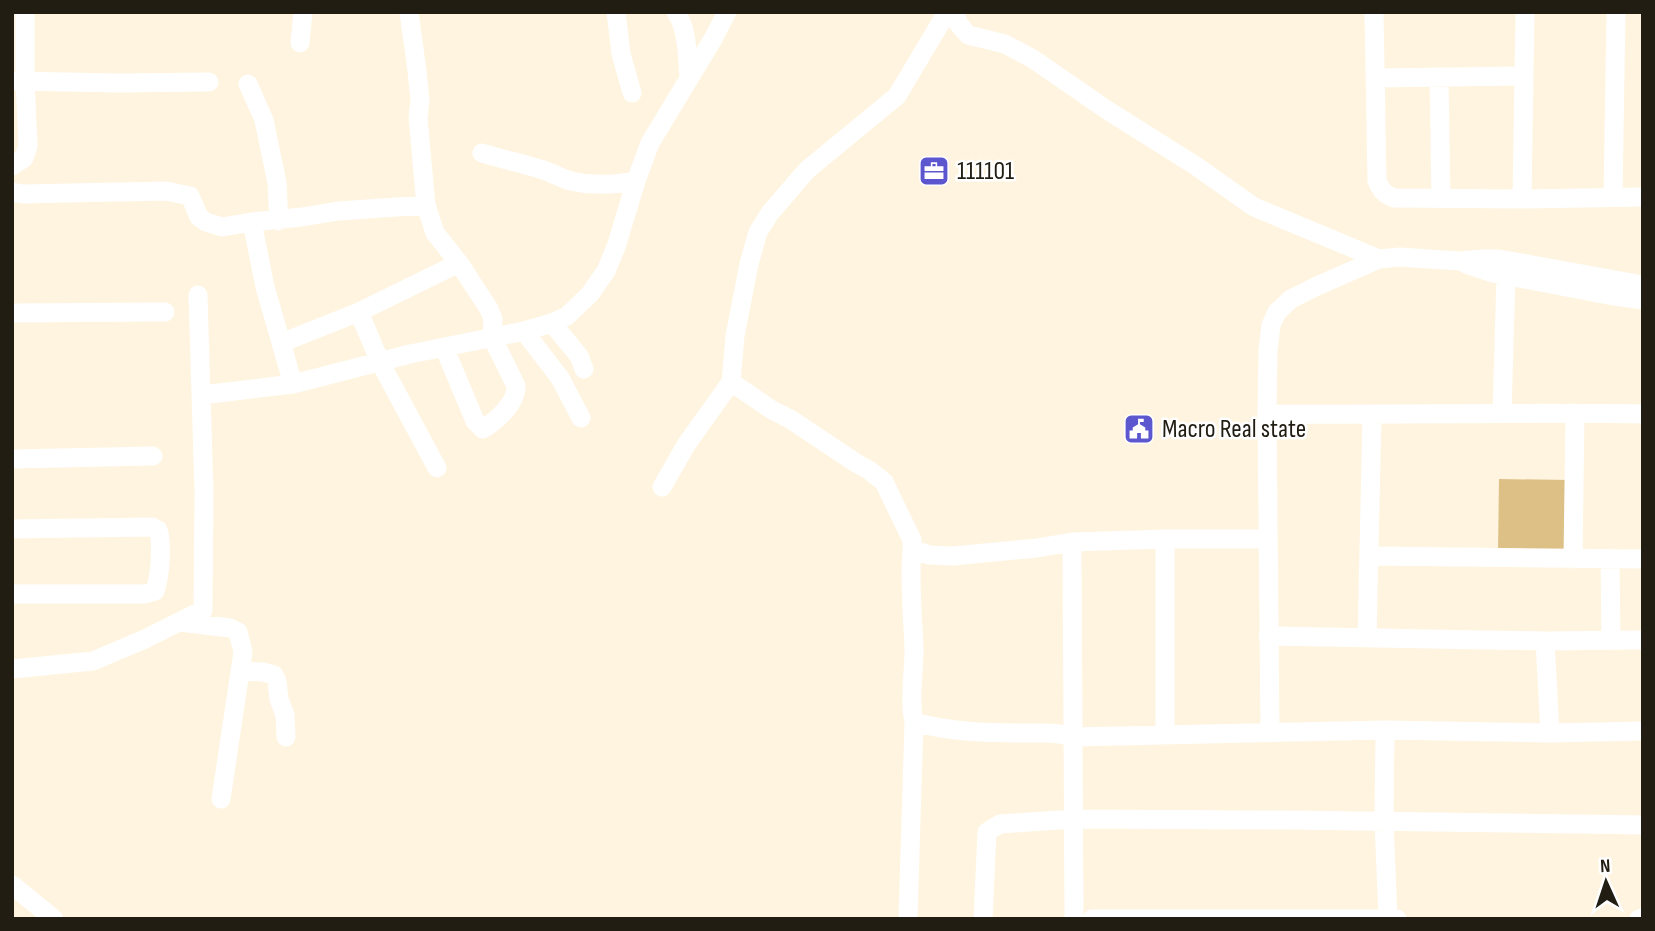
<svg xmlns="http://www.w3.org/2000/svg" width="1655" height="931" font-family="'Sofia Sans Condensed',sans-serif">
  <rect width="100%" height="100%" fill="#fff4df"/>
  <path fill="#ddc086" d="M1499 479 1568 480 1567 556 1498 554Z"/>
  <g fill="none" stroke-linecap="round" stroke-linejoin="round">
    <path stroke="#fff" stroke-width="19" d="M409 12 417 71 420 100 418 118 426 205 435 233 459 263 489 309 493 319 492 337 516 386C517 403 496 421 483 429L475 421 444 347
      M616 12 621 54 632 93
      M676 12C688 30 687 56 689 76
      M955 12 958 23 968 35 1005 44 1033 59 1107 110 1196 166 1254 207 1379 259
      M1374 12 1377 181C1381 190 1385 195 1394 198L1522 199 1643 197
      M300 43 303 12
      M1375 78 1523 76
      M1439 78 1441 198
      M12 81 119 83 209 82
      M248 84 264 120 277 183 279 221
      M482 153C501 159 521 163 540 169 551 172 560 178 571 181 593 186 614 185 636 181
      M12 166 24 158 28 146 25 80V12
      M12 192 22 194 166 191 190 196 199 217 206 222 222 227 252 222 302 217 338 211 426 205
      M1613 197 1616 12
      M1522 199 1525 12
      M252 222 265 287 293 384
      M1466 264 1493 273 1608 295 1643 300
      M359 312 380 362 437 468
      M12 313 165 312
      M552 323 579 356 584 369
      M524 331 560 378 581 418
      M281 343 359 312 459 263
      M731 382 772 410 790 419 856 463 869 470 884 482 912 540V549L929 555 953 556 1037 548 1072 542 1165 539H1267
      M202 395 293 384 410 354 524 331 552 323 567 316 590 294 606 271 616 247 636 181 650 143 713 39 727 12
      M1502 413 1506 276
      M1267 414C1392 415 1517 412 1643 414
      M12 459 153 456
      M662 487 686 445 731 382 735 336 749 264 758 232 770 213 807 170 897 96 947 12
      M12 529 152 527 158 530C163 544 160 576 155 591L144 594H12
      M1072 542 1074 919
      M1370 556 1643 559
      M1573 559 1575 413
      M1610 559 1611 640
      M180 622 230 628 238 632 243 652 221 799
      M1268 636 1545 641 1643 640
      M1367 638 1372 415
      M1545 641 1550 733
      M12 669 93 661 145 639 203 610 204 492 198 295
      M241 671 263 672 274 675 277 681 279 699 285 715 286 737
      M914 722C949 732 989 733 1024 733 1045 733 1053 732 1074 737L1385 730 1550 733 1643 731
      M1385 730 1384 821 1388 919
      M1270 733 1267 414 1268 351 1271 325 1277 312 1291 299 1317 286 1379 259 1400 257 1459 261 1483 259H1499L1643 285
      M1165 736V539
      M12 885 54 919
      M908 919 914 722C909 698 914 674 914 650 913 616 909 583 912 549
      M983 919 987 832 1000 824 1073 819 1288 820 1643 825
      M1092 919H1397
      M1639 919 1643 918"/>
  </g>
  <defs>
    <g id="office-square" transform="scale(1.575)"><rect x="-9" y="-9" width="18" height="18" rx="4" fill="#5c57cf" stroke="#fff"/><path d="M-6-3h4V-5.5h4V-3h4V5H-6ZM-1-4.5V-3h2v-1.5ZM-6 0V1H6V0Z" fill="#fff"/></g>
    <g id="civic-square" transform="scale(1.575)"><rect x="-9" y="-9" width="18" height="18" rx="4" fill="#5c57cf" stroke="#fff"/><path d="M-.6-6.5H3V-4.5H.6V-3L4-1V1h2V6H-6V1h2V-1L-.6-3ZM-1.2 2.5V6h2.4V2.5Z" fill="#fff"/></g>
  </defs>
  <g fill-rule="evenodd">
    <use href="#office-square" x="934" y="171"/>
    <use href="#civic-square" x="1139" y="429"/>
  </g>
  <g text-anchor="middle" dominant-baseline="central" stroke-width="5" stroke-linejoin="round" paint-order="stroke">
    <g font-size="26" fill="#211d13" stroke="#fff" text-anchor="start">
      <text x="957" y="171">111101</text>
      <text x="1162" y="429">Macro Real state</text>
    </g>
  </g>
  <rect width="1655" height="931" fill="none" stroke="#211d13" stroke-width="28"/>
  <g transform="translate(1606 882) rotate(357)" stroke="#ffffff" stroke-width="5" paint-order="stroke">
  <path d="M0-5L12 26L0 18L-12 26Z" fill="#211d13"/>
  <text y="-10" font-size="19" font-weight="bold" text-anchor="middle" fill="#211d13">N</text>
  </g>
</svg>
